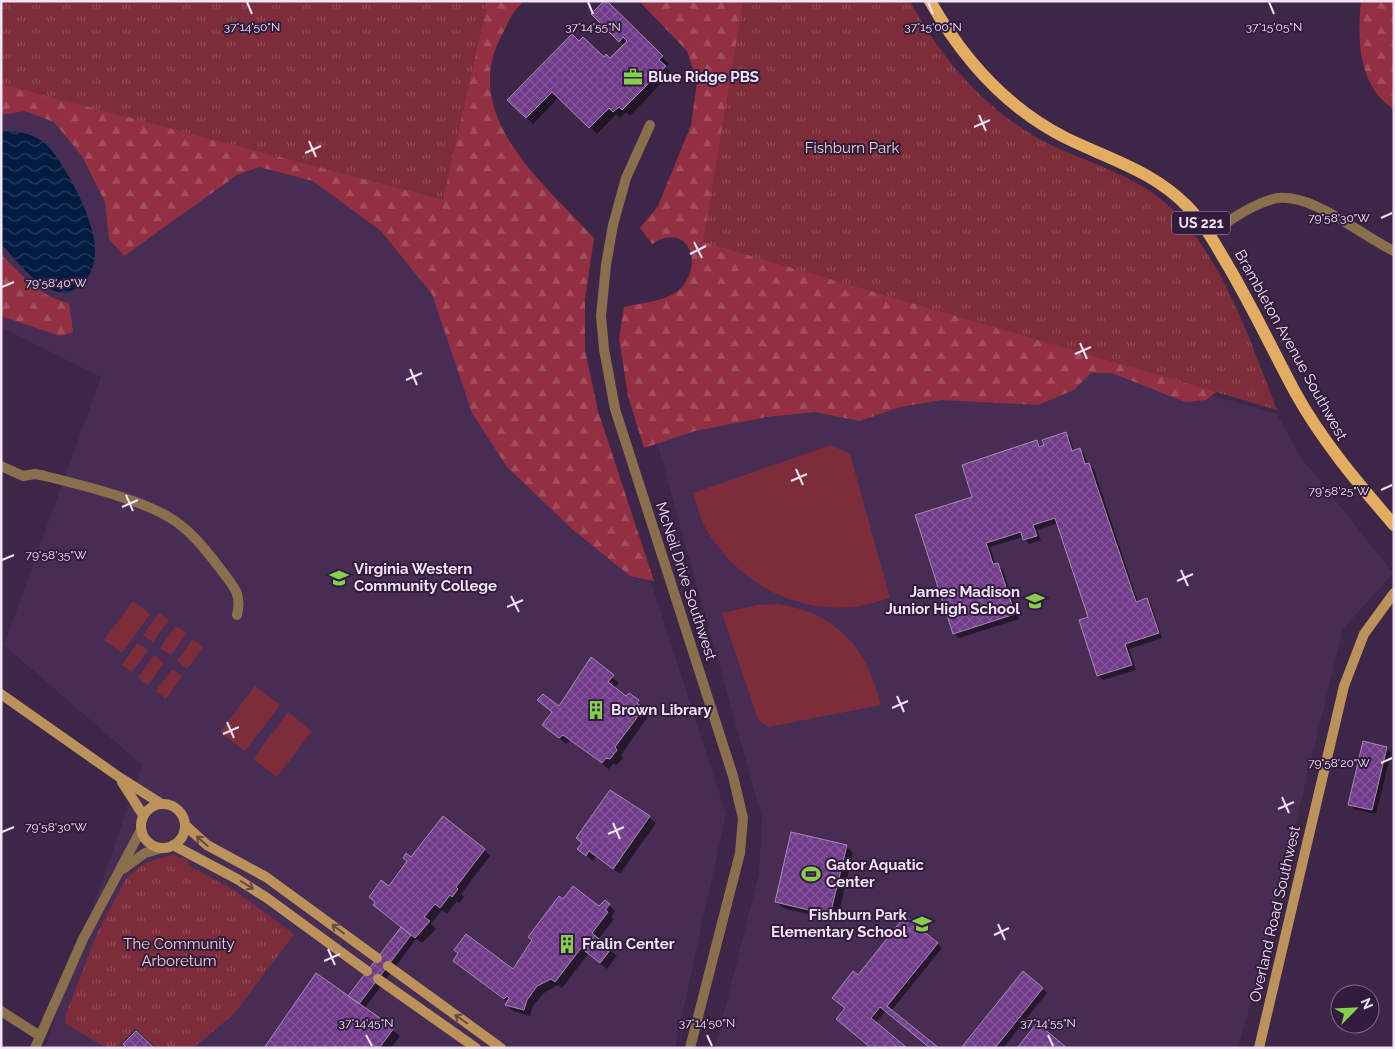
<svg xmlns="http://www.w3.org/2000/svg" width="1395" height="1049" font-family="Raleway,sans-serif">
  <defs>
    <pattern id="forest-firs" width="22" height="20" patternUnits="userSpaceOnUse" patternTransform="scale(1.25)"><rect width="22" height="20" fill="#923041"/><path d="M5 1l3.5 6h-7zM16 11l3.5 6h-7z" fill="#a24e5d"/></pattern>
    <pattern id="park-tufts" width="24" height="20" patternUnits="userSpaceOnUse" patternTransform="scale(1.25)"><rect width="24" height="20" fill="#7d2d3a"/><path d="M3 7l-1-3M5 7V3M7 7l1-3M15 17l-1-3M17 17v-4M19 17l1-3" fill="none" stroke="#904b57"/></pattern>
    <pattern id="water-waves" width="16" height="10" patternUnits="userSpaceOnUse" patternTransform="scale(1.25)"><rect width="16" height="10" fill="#001d41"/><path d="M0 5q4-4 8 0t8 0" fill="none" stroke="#263e5d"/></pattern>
    <pattern id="building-cross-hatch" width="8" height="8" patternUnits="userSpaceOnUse" patternTransform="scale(1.25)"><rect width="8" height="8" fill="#703b88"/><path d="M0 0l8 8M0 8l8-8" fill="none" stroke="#85579a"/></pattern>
  </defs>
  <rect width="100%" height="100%" fill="#3d2647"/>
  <path fill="#472d54" d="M1 94 440 208 628 511 726 814 675 1048H45L142 765 4 645 101 377 1 327Z
    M700 249 1277 414 1299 455 1393 573 1343 629 1259 974 1238 1048H715L759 873 762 818 658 446Z"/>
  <path fill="url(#forest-firs)" d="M1 1H525C513 9 508 23 502 35 458 116 545 184 594 238L585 299V350L598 411 654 581 630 576 572 529 507 467 472 413 432 294 381 231 313 181 259 167 237 175 124 256 109 239 105 202 82 156 54 122 25 111 1 115Z
    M639 1H855L1225 385 1206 400 1185 402 1112 373H1091L1074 390 1038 405 942 400 900 407 860 421 815 412 766 417 695 431 644 448 628 396 619 338 624 307C641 303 670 301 682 287 704 261 687 221 652 244L640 228 658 206 691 125 697 82 687 51Z
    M1361 1H1394V109C1358 87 1357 38 1361 1Z
    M1 254C20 274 40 297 69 303L73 332 60 336 1 316Z"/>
  <path fill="url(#park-tufts)" d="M1 1H488L443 200 1 84Z
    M743 1H910C941 59 988 113 1047 143 1090 164 1138 175 1173 210 1225 262 1251 343 1277 410L703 242Z
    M173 855 188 860V865L234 890 294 934 234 1014 193 1048H157L135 1028 117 1048H107L66 1024 65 1017 98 931 127 877 147 862Z"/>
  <path fill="#7d2d3a" d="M831 445 850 454 890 598C878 601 865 606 852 607 792 613 736 580 706 529 700 519 697 504 693 493Z
    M133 601 150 614 122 653 104 640Z
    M778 604C838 613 867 649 881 705L768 727 758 719 722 613 758 605Z
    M159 613 169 620 153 642 143 635Z
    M176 626 187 633 171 655 160 648Z
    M193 639 203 647 187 669 177 661Z
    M137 643 148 650 132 672 122 665Z
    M154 655 164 663 148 685 138 678Z
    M172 669 182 676 166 699 156 691Z
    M255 686 280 705 245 751 220 732Z
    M288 712 312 731 277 777 253 759Z"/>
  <path fill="url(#water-waves)" d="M6 131C20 132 30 133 42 141 53 149 62 165 69 177 85 206 114 262 77 288 69 293 60 294 52 290 31 281 16 260 1 244V132Z"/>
  <path fill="#0007" d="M605 1 669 64 665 67 671 73 630 116 626 112 620 118 616 114 597 134 559 97 533 124 509 100 579 43 604 59 610 60 624 46 593 14Z
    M1065 433 1070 438 1074 451 1079 449 1084 454 1088 465 1094 469 1138 602 1146 599 1151 604 1162 638 1129 649 1136 670 1103 680 1099 676 1080 621 1090 618 1058 523 1037 530 1041 540 1029 544 1023 537 990 547 996 565 1003 569 1019 619 959 638 954 633 973 498 1037 442 1042 447Z
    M592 659 619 683 615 688 626 697 638 701 649 715 621 755 623 758 617 765 613 764 609 769 570 740 566 744 544 725 560 707Z
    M1386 748 1391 753 1376 814 1354 809 1350 804Z
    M649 817 656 823 620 874 596 856 593 861 579 849Z
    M846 846 853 853 837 921 783 908 776 902Z
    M484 850 490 856 461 894 464 897 459 903 457 901 447 914 442 910 431 924 436 929 422 943 416 939 364 1009 400 1036 391 1048H265L353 1001 350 996 402 928 374 905 411 859Z
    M563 901 600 908 609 905 615 911 611 917 614 919 598 940 617 956 607 969 588 954 562 988 558 985 544 993 533 1006 530 1016 513 1011 507 1005 508 1003 454 961 513 971Z
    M937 943 942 948 891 1011H886L875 1023 905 1048H871L846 1008 859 977Z
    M1042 988 1047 993 1003 1048H962Z"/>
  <path fill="url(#building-cross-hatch)" stroke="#a48ab1" d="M604 1H607L663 56 659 60 666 66 622 110 619 107 613 112 609 108 589 128 552 92 526 118 507 100 572 34 579 41 583 37 604 57 606 54 610 58 627 41 623 37 619 42 591 14Z
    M1066 432 1072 451 1080 448 1085 464 1089 463 1136 602 1147 598 1159 633 1125 644 1132 665 1097 676 1079 620 1088 617 1055 518 1033 525 1037 536 1023 540 1021 532 986 543 993 564 998 563 1015 614 953 634 915 515 972 497 962 465 1037 440 1039 447 1044 445 1042 440Z
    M591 657 614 675 608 682 626 696 629 693 639 700 637 703 644 708 615 747 617 750 610 759 606 758 602 763 563 735 559 738 542 725 552 712 537 700 543 694 559 706Z
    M1363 741 1387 747 1372 810 1348 805Z
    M610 790 650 816 613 869 589 851 586 856 577 849 582 843 576 838Z
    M443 816 485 849 456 887 458 889 452 897 450 895 440 908 435 904 424 917 430 921 415 938 373 905 375 902 369 897 381 880 389 886 407 861 403 858 406 853 411 857Z
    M791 832 847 845 830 915 775 902Z
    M573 886 599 906 605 900 610 904 605 910 608 912 592 933 611 949 600 963 581 948 555 982 551 979 537 986 527 1000 524 1010 505 1005 509 998 507 996 504 999 453 961 458 953 454 950 466 934 513 969 532 940 528 937 559 896 563 899Z
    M905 916 938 943 887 1006 939 1048H930L880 1007 871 1018 906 1047 871 1048 836 1019 845 1008 832 998 853 971 858 975Z
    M401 927 411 935 359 1004 348 996Z
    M1023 971 1043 988 995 1048H961Z
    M316 973 394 1028 380 1047 264 1048Z
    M1037 1023 1067 1048H1017Z
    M136 1031 154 1048H127L123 1044Z"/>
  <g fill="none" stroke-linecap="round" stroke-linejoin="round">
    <path stroke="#8a6f4d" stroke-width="10" d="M650 125 626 178 613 225 606 265 601 316 604 349 615 409 733 776 743 818 740 853 690 1048
      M1209 234C1229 221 1249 206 1273 199 1310 190 1361 236 1394 251
      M1 466 23 476 35 474 45 476C81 485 145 500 175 521 194 534 208 553 222 571 234 587 242 594 237 615
      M123 869 145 853 162 848
      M1 1011 40 1036
      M35 1048 83 939 141 830"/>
    <path stroke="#bb9259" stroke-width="10" d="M1 694 119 777 160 803
      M122 782 143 815
      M141 826a22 22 0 1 1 44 0a22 22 0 1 1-44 0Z
      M185 825 207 845 266 877 377 958
      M173 845 237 879 267 898 367 971
      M388 966 501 1048
      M378 979 476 1048
      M1259 1048 1344 686 1364 634 1394 593"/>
    <path stroke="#e2ac61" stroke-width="12" d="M930 1C963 59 1006 108 1066 138 1109 159 1153 171 1187 206 1202 221 1213 240 1224 259 1250 302 1271 347 1295 392 1322 441 1357 482 1394 525"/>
  </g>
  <defs><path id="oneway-shaft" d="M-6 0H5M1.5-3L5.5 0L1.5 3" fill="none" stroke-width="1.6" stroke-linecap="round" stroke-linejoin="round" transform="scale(1.25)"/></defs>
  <g stroke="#694b48">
    <use href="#oneway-shaft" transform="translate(202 841) rotate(-139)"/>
    <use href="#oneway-shaft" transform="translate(247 885) rotate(32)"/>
    <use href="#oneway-shaft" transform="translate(338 929) rotate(-143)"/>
    <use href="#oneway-shaft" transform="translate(461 1019) rotate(-145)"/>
  </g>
  <path fill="none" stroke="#f1e3f8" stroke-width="2" d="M247 2 252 14M588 2 593 14M928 2 933 14M1269 2 1274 14M979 115 986 131M974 127 990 120M309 141 316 157M305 153 321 146M1381 218 1392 213M694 242 702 258M690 254 706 246M2 287 14 282M1080 343 1087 359M1075 354 1091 347M410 369 417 385M406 380 422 373M796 469 803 485M791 481 807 474M1381 490 1392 485M126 495 133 511M122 507 138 500M2 560 14 555M1181 570 1188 586M1177 581 1193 574M511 596 519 612M507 607 523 600M897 696 904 712M892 708 908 701M227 722 234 738M223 734 239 727M1381 763 1392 758M1282 797 1289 813M1278 809 1294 802M613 823 620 839M2 832 14 827M608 834 624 827M998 924 1005 940M994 935 1009 928M328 949 335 965M324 961 340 954M366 1035 372 1046M707 1035 712 1046M1048 1035 1053 1046"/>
  <defs>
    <g id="office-bare" transform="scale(1.5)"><path d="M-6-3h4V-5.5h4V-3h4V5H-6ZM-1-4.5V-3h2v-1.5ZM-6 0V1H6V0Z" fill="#85cf4c" stroke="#321c3d" stroke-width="2.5" paint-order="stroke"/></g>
    <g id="university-bare" transform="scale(1.5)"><path d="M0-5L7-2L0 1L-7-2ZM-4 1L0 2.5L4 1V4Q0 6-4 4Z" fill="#85cf4c" stroke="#321c3d" stroke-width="2.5" paint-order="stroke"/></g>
    <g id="school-bare" transform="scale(1.5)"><path d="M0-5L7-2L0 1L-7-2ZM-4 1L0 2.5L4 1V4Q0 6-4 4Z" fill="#85cf4c" stroke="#321c3d" stroke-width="2.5" paint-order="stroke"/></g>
    <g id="building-bare" transform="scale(1.5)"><path d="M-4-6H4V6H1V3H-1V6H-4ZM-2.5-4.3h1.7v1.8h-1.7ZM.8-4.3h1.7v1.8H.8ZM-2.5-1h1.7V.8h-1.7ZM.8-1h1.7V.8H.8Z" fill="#85cf4c" stroke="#321c3d" stroke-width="2.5" paint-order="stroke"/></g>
    <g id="stadium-bare" transform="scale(1.5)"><path d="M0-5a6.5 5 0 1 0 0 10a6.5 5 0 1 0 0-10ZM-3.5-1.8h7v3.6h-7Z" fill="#85cf4c" stroke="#321c3d" stroke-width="2.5" paint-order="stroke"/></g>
  </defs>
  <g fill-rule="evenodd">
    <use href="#office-bare" x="633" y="77"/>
    <use href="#university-bare" x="339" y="578"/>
    <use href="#school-bare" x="1035" y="601"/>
    <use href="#building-bare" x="596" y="710"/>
    <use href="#stadium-bare" x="811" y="874"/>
    <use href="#school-bare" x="922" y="924"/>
    <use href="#building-bare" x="567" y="944"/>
  </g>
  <g text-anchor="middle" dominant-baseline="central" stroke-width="4" stroke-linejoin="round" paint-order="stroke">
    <rect fill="#321c3d" stroke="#b8a7c0" stroke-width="1" x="1172" y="211.5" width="58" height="23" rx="4"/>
    <g font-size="14" font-weight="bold" fill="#f1e3f8">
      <text x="1201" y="223">US 221</text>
    </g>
    <g font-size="15" font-weight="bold" fill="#f1e3f8" stroke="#321c3d" text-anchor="start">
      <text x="648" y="77">Blue Ridge PBS</text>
      <text x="354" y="569">Virginia Western<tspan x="354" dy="17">Community College</tspan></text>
      <text x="1020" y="592" text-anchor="end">James Madison<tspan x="1020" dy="17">Junior High School</tspan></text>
      <text x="611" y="710">Brown Library</text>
      <text x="826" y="865">Gator Aquatic<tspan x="826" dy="17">Center</tspan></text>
      <text x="907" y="915" text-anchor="end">Fishburn Park<tspan x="907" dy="17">Elementary School</tspan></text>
      <text x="582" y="944">Fralin Center</text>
    </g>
    <g font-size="15" fill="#ecd0d1" stroke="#321c3d">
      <text x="852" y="148">Fishburn Park</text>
      <text x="179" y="944">The Community<tspan x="179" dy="17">Arboretum</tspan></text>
    </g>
    <g font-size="15" fill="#f1e3f8" stroke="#321c3d">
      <text transform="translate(1291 345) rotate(61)">Brambleton Avenue Southwest</text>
      <text transform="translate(686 581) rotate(72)">McNeil Drive Southwest</text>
      <text transform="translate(1275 914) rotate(-77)">Overland Road Southwest</text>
    </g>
  </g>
  <g font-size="12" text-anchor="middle" fill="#f1e3f8" stroke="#321c3d" stroke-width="4" stroke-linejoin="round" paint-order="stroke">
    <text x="593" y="31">37°14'55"N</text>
    <text x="933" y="31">37°15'00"N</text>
    <text x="252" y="31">37°14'50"N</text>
    <text x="1274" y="31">37°15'05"N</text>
    <text x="1339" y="222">79°58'30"W</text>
    <text x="56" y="287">79°58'40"W</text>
    <text x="1339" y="495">79°58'25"W</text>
    <text x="56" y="559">79°58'35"W</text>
    <text x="1339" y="767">79°58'20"W</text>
    <text x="56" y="831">79°58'30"W</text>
    <text x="366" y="1027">37°14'45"N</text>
    <text x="707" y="1027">37°14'50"N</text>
    <text x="1048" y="1027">37°14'55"N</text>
  </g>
  <rect width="1395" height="1049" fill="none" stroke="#f1e3f8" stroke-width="5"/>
  <g transform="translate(1355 1009) rotate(66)"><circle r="24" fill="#321c3d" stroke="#7e6c88"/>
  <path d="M0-4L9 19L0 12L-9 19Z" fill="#85cf4c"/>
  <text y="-8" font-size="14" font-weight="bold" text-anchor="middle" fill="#f1e3f8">N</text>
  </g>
</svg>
